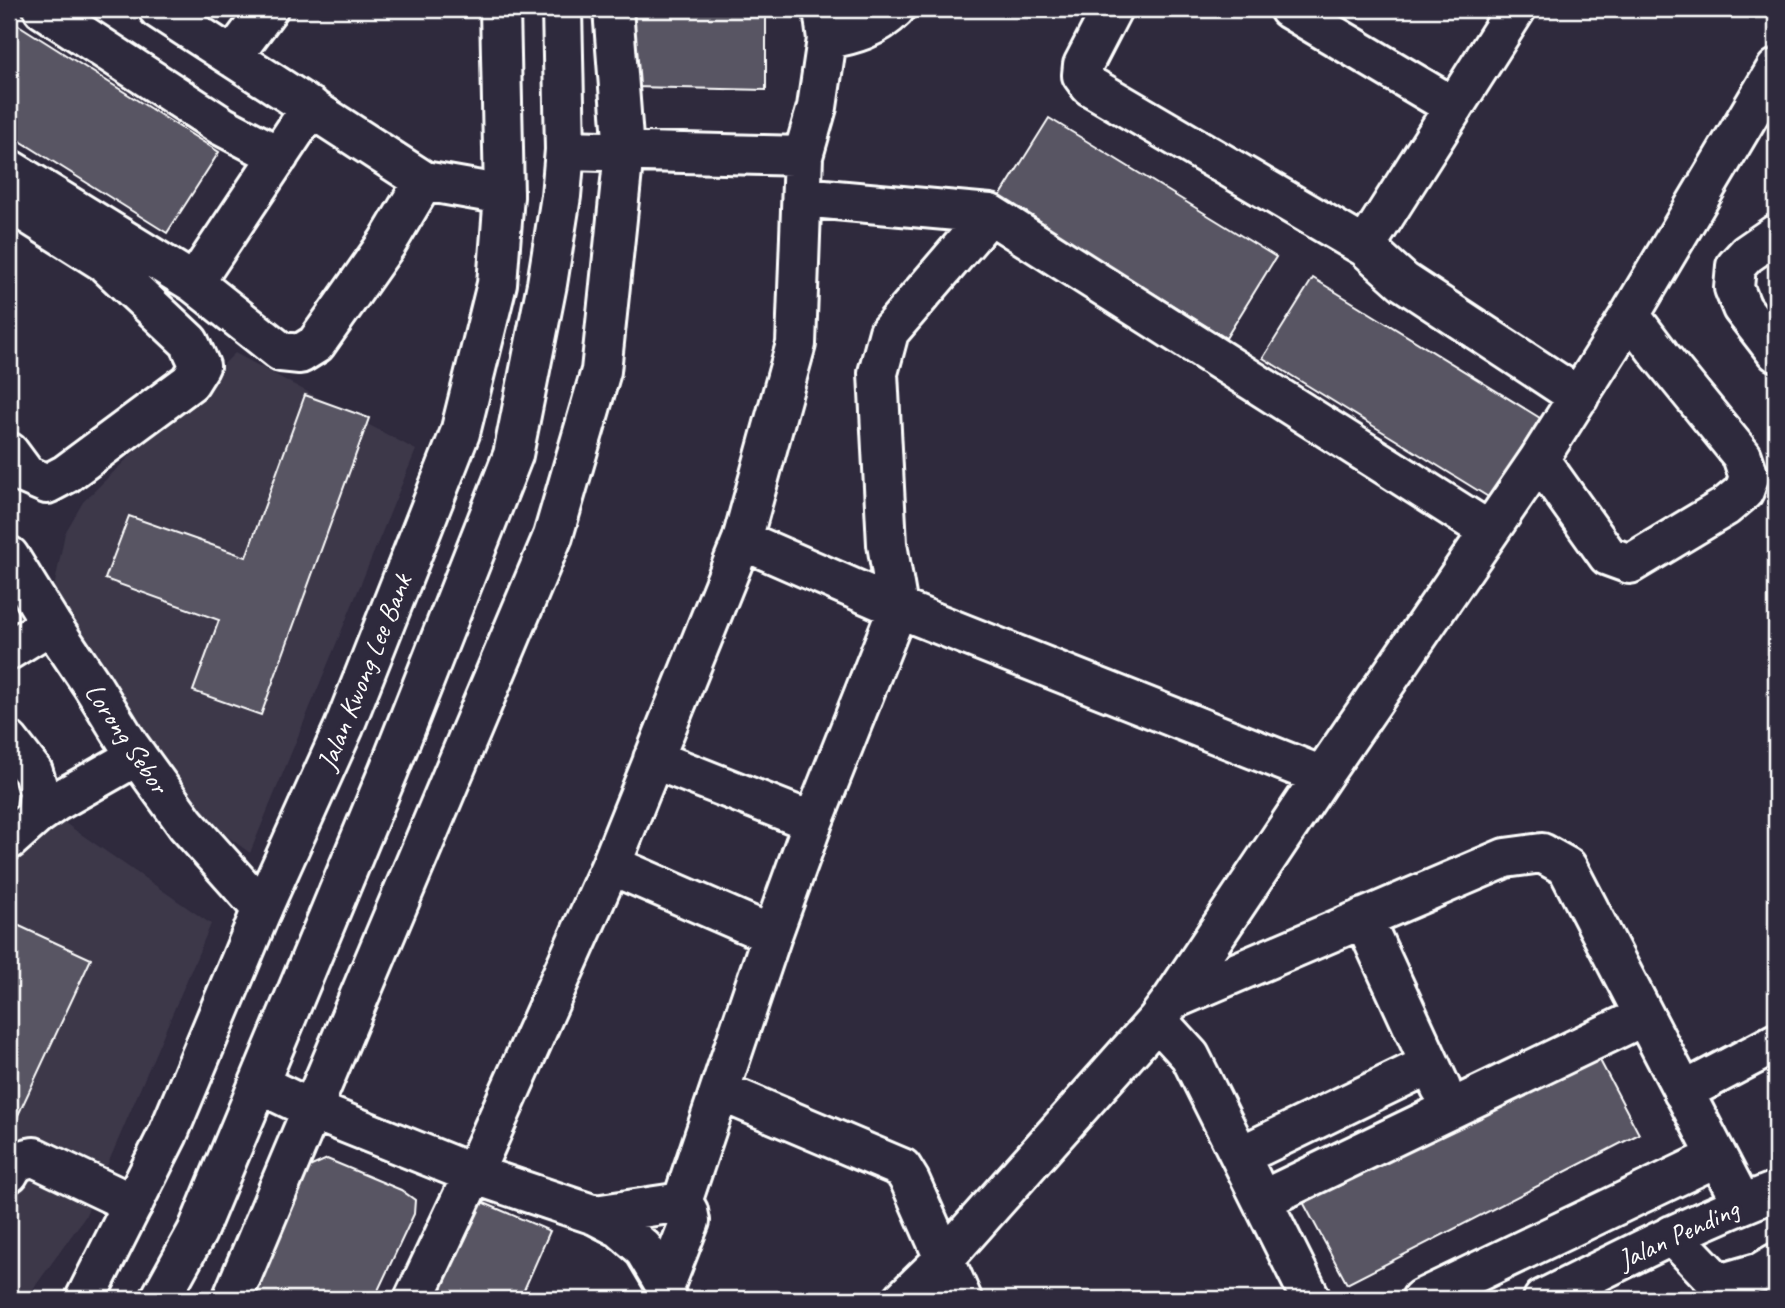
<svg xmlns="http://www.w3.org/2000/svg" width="1785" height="1308" font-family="Caveat,sans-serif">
  <rect width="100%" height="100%" fill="#2f2a3d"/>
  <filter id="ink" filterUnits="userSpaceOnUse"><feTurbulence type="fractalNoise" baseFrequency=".0143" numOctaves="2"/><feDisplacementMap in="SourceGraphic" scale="14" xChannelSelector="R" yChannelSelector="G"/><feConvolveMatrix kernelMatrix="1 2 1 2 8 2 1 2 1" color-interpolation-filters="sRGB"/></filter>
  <g filter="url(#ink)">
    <path fill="#3c3749" d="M235 353 416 450 250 853 163 789 54 588 65 533 83 502Z
      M62 821 211 924 85 1217 26 1299H9V861Z"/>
    <path fill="#595564" stroke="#fff" stroke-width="2" d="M632 9H766V90L634 87Z
      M9 19 219 152 167 233 9 134Z
      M1049 118 1276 257 1226 338 999 198Z
      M1313 278 1540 418 1490 498 1263 358Z
      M305 395 369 418 261 715 193 691 219 620 105 579 129 516 246 557Z
      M15 924 91 959 13 1126 9 1124V938Z
      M1595 1051 1639 1134 1347 1284 1303 1202Z
      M327 1159 401 1190 415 1200 414 1214 374 1299H247L307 1168Z
      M477 1200 550 1231 520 1299H434Z"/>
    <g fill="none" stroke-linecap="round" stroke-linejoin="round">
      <g stroke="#fff" stroke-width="44">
        <path id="minor" d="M43 9 222 126 279 156
          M158 9 424 181 504 195
          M1112 9 1083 65 1082 75 1090 86 1365 247 1404 282 1579 397
          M1289 9 1454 107
          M827 39C853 35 876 28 895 9
          M232 57 268 9
          M565 150 803 156
          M9 169 194 283 281 352 300 354 316 344 387 243 424 181
          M802 197 990 214 1489 531
          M9 202 104 262 189 342 200 366 190 382 66 474 47 484 26 475 9 452
          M1776 234 1747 254 1736 266 1734 288 1742 308 1776 352
          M1365 247 1516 9
          M194 283 311 107
          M1539 459 1608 556 1630 564 1725 507 1744 491 1749 477 1742 456 1660 355 1630 315
          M742 540 898 608 1322 776
          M9 556 51 624 92 685 129 745 186 824 262 909
          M9 650 51 624
          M9 741 33 772 39 792 36 816 9 840
          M653 759 813 822
          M36 816 56 802 137 756
          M611 865 772 935
          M1363 918 1441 1088
          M1172 1000 1505 858 1542 853 1567 867 1742 1204
          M1157 1020 1190 1056 1311 1299
          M259 1084 313 1110 473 1174 595 1215 620 1228 643 1248 665 1285
          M720 1091 902 1168 910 1181 962 1299
          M1683 1092 1776 1043
          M1240 1156 1430 1064
          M9 1173C14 1162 22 1159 34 1157L133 1204
          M1262 1200 1644 1016
          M682 1202 772 935 813 822 898 608 887 544 878 373 889 332 990 214
          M595 1215 682 1202
          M1672 1235 1719 1284 1761 1272 1776 1263
          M232 1299 553 536 601 371 624 152 613 9
          M414 1299 473 1174 611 865 742 540 796 344 803 156 817 107 827 39 823 9
          M666 1299 665 1285 690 1221 688 1211 682 1202
          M903 1299 944 1259 1157 1020 1172 1000 1322 776 1539 459 1630 315 1776 69
          M1421 1299 1717 1157
          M1543 1299C1620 1261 1696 1221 1776 1191"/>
      </g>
      <g stroke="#fff" stroke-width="44">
        <path id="major" d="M85 1299 168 1134 262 909 344 727 460 433 497 284 504 195 500 9
          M160 1299 197 1232 297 992 389 770 513 455 547 284 561 196 565 150 562 9"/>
      </g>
      <use href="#minor" stroke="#2f2a3d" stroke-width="38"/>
      <use href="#major" stroke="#2f2a3d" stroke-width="38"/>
    </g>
  </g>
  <g text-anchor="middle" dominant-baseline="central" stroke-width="7" stroke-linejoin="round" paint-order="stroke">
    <g font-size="28" fill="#fff" stroke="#2f2a3d">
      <text transform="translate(364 672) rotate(-68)">Jalan Kwong Lee Bank</text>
      <text transform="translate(127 738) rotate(56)">Lorong Sebor</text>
      <text transform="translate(1678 1234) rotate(-25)">Jalan Pending</text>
    </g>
  </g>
  <rect width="1785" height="1308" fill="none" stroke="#2f2a3d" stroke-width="35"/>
  <rect x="18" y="18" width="1750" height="1273" fill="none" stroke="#fff" stroke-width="2.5" filter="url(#ink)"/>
</svg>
